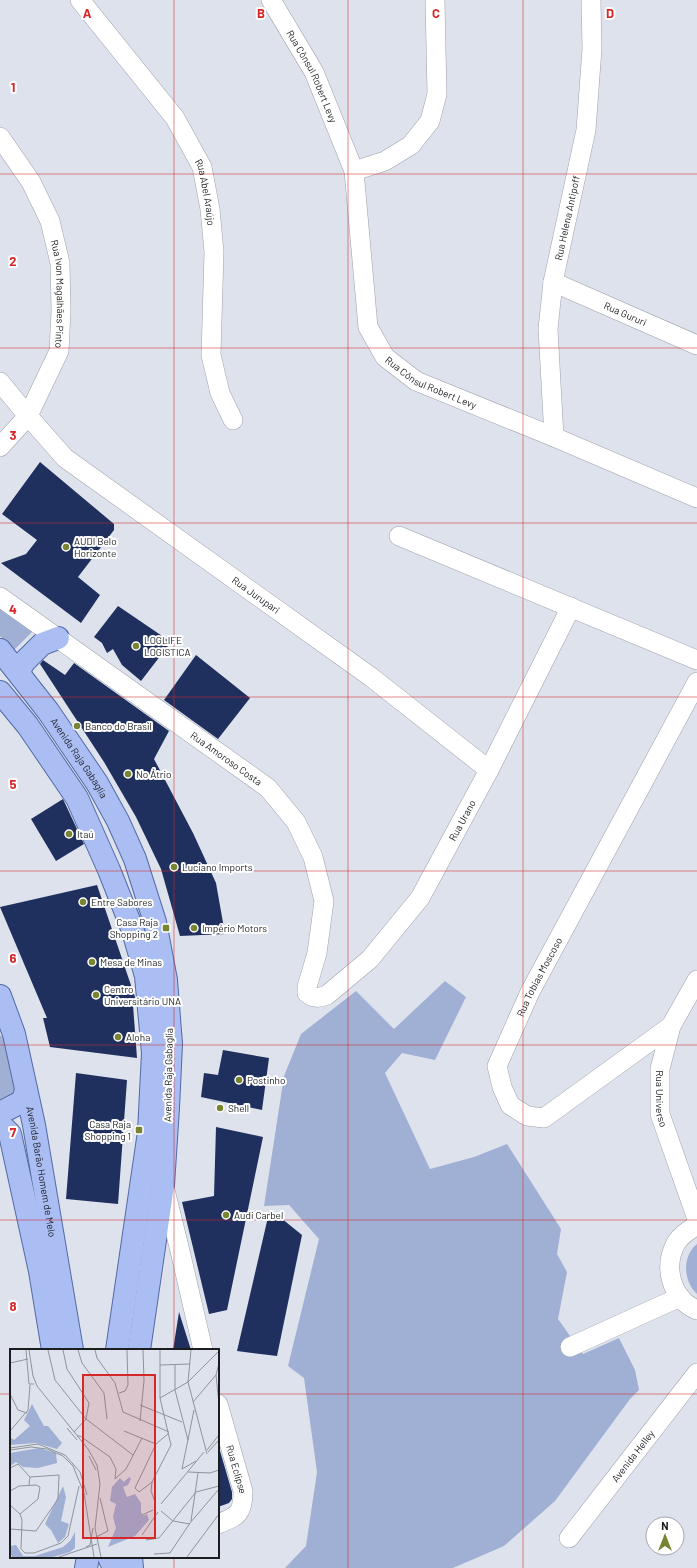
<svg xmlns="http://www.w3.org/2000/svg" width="697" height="1568" font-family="Barlow,sans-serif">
  <rect width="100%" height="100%" fill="#dde2ec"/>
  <path fill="#a0b0d5" d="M0 605 34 630 13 651 0 636Z
    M445 981 466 997 435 1060 402 1053 385 1073 430 1169 474 1157 507 1144 561 1229 557 1254 567 1272 558 1319 583 1354 619 1338 635 1370 639 1390 630 1399 555 1501 504 1546 453 1568H285L306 1546 317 1472 304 1378 288 1366 319 1239 289 1205 264 1206 284 1076 301 1034 356 991 394 1029Z
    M0 1035 9 1043 17 1090 15 1099 0 1106Z
    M697 1244V1294C683 1281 682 1256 697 1244Z"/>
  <path fill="#1f305f" d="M40 462 114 524V530L78 577 100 595 81 623 1 563 26 554 37 540 2 514Z
    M118 606 171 642 141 681 122 665 113 649 107 653 102 643 94 637Z
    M196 655 250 698 218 739 164 700Z
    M43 660 65 675 74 663 169 731 154 759 193 833 216 883 225 934 180 936 161 869 136 817 104 762 40 664Z
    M63 799 84 844 56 861 31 819Z
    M97 885 136 1000V1005H133L137 1058 50 1047 43 1018H47L0 907Z
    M223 1050 269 1058 262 1110 201 1097 204 1073 218 1075Z
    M76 1073 127 1080 118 1204 66 1199Z
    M216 1127 263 1137 227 1310 209 1314 182 1202 214 1196Z
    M268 1217 281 1218 302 1235 277 1356 237 1351Z
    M179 1312 191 1350H173Z
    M218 1444 232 1492V1499L229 1503 218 1507Z"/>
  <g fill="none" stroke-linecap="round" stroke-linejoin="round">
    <g stroke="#9da1ac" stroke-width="20">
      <g id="minor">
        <path id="s1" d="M80 0 175 118 202 167 210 209 214 252 211 355 220 393 233 420"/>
        <path id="s2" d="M271 0 314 72 354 171 368 327 385 357 416 381 554 437 697 498"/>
        <path id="s3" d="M0 137 31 182 50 221 60 263 61 311 59 351 28 416 0 447"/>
        <path d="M354 171 385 161 411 145 430 121 437 94 435 0"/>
        <path id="s4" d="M553 282 697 345"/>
        <path id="s5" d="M0 382 28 416 65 458 371 677 489 770"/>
        <path id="s6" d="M554 437 548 329 553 282 586 130 592 49 591 0"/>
        <path d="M399 536 697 660"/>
        <path id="s7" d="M0 597 268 788 296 822 313 857 324 901 317 953 307 987V993C314 999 319 998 327 995L370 959 420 898 489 770 571 607"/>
        <path id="s8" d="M697 980 671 1026 660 1069V1114L697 1219"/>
        <path id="s9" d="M671 1026 544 1118 527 1116 510 1105 502 1087 497 1066 530 992 697 682"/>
        <path d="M164 1186 180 1251 203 1350"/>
        <path d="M697 1225C689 1230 681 1235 676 1243 663 1267 671 1299 697 1310"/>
        <path d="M570 1347 680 1297"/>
        <path id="s10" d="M218 1404 243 1491C243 1514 238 1516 218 1524"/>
        <path id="s11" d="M569 1538 697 1373"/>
      </g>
    </g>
    <g stroke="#536aa5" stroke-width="24">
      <g id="major">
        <path id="s12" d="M0 650 48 711 97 783 118 821 135 859 155 922 166 980 171 1044 168 1108 163 1185 139 1350"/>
        <path d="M18 672 24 662 42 644 58 638"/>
        <path d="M0 692 28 726 77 798 109 870 132 928 146 976 153 1053 149 1132 117 1350"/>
        <path id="s13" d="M0 996 14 1034 34 1125 72 1350"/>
        <path d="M0 1113 23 1101 26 1090"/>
        <path d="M0 1124 10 1134 40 1271 53 1350"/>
        <path d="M109 1557 114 1568"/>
        <path d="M131 1557 132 1568"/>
        <path d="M86 1568 88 1557"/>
      </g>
    </g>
    <use href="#minor" stroke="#fff" stroke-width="19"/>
    <use href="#major" stroke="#aabef4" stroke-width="22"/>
  </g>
  <path fill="none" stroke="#d62828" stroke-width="1" stroke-opacity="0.55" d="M174 0V1350M348 0V1568M523 0V1568M0 174H697M0 348H697M0 523H697M0 697H697M0 871H697M0 1045H697M0 1220H697M0 1394H11M218 1394H697M174 1557V1568"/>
  <g fill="#788431" stroke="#fff" stroke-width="1.5">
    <circle cx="66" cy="547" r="4"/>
    <circle cx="136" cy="646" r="4"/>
    <circle cx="77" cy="726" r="4"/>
    <circle cx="128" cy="774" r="4"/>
    <circle cx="69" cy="834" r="4"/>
    <circle cx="174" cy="867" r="4"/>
    <circle cx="83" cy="902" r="4"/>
    <rect x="162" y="924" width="8" height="8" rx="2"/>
    <circle cx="194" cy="928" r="4"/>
    <circle cx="92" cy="962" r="4"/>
    <circle cx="96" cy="995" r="4"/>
    <circle cx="118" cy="1037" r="4"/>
    <circle cx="239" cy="1080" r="4"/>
    <circle cx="220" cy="1108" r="4"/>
    <rect x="135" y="1126" width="8" height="8" rx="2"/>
    <circle cx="226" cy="1215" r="4"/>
  </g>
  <g text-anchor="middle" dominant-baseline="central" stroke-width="4" stroke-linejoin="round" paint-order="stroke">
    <g font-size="10" fill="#1b1d21" stroke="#fff">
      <text stroke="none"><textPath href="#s2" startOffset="87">Rua Cônsul Robert Levy</textPath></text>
      <text stroke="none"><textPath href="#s1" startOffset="233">Rua Abel Araújo</textPath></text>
      <text stroke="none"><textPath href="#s6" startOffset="221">Rua Helena Antipoff</textPath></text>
      <text stroke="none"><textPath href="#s3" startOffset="172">Rua Ivon Magalhães Pinto</textPath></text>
      <text stroke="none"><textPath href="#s4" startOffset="79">Rua Gururi</textPath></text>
      <text stroke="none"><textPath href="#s2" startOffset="435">Rua Cônsul Robert Levy</textPath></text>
      <text stroke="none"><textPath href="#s5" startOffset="335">Rua Jurupari</textPath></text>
      <text stroke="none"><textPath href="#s12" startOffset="134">Avenida Raja Gabaglia</textPath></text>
      <text stroke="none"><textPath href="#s7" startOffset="278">Rua Amoroso Costa</textPath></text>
      <text stroke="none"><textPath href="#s7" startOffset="796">Rua Urano</textPath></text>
      <text stroke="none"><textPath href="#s9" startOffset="334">Rua Tobias Moscoso</textPath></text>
      <text transform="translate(168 1075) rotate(-89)">Avenida Raja Gabaglia</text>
      <text stroke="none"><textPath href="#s8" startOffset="127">Rua Universo</textPath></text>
      <text stroke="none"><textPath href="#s13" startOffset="181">Avenida Barão Homem de Melo</textPath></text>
      <text stroke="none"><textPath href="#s11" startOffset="104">Avenida Helley</textPath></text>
      <text stroke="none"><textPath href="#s10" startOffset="68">Rua Eclipse</textPath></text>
    </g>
    <g font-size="10" fill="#1b1d21" stroke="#fff" text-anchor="start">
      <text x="74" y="541">AUDI Belo<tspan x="74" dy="12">Horizonte</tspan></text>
      <text x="144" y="640">LOGLIFE<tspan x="144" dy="12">LOGISTICA</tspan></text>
      <text x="85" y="726">Banco do Brasil</text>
      <text x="136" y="774">No Átrio</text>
      <text x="77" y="834">Itaú</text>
      <text x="182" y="867">Luciano Imports</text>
      <text x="91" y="902">Entre Sabores</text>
      <text x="158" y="922" text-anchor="end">Casa Raja<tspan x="158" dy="12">Shopping 2</tspan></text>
      <text x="202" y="928">Império Motors</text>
      <text x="100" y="962">Mesa de Minas</text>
      <text x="104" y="989">Centro<tspan x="104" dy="12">Universitário UNA</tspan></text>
      <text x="126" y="1037">Aloha</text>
      <text x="247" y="1080">Postinho</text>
      <text x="228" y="1108">Shell</text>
      <text x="131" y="1124" text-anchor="end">Casa Raja<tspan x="131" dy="12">Shopping 1</tspan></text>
      <text x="234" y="1215">Audi Carbel</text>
    </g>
  </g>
  <g transform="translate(10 1349)">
    <rect width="209" height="209" fill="#dde2ec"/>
    <path d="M22 55 34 77H38L52 94 47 100 26 94 0 96V88L4 91 20 77 14 71ZM29 99 46 104 47 114 28 119 13 118 6 113 0 117V104ZM119 128 121 130 118 136 113 138 117 148 125 145 131 154V163L133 167 137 165 139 171 125 187 98 198 106 179 103 168 106 155 100 152 102 138 110 129 114 133ZM53 137 56 148 51 172 59 175 55 188 48 194 41 181 35 175ZM65 183V199L60 203 43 208H2L0 203V197L6 196 13 207H25L53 198 60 192Z" fill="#a0b0d5"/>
    <path fill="none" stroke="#8f939b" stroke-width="1" d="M16 1 19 35H24M19 1 23 27 27 37 78 100 87 116 90 135 85 179 91 208M38 1 45 31 76 70 123 106M53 1 57 20 79 54 76 70 64 83M68 1 72 14 94 44 97 70M85 1 87 9 105 34 113 63 159 83M181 1 178 33 197 105M0 14 18 10M209 14 206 26 209 55M150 16 180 15M165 16V41L178 91M109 44 115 42 118 36 117 1M0 45 8 61 17 64M150 49 178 33 209 2M183 53 206 26M130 56 172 73M130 72 134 32 133 1M57 79 67 91M0 82 18 61 20 36M114 82 146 95M67 87H70L100 108 106 120 105 130M0 99 28 95 55 106 70 123 77 146M0 101 21 98 37 100 53 107 63 117 74 144 84 208M197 101 209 86M198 103 209 91M79 107 86 121M0 119 8 115 20 128 19 136M172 120 184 61M172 120 186 112M178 123 200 124 209 121M105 130 116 120 132 89M142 133 129 143 125 139 146 95 159 84M0 142 9 137 26 136 30 138 28 150 10 165M145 153 141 142 142 133 161 96 150 49V1M151 155 194 103M0 156 10 165 12 171 11 200 15 204H24L51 194 58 187 69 137M151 162 163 172 180 175M132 166 143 161M181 172 188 124M0 180 26 182 48 150 49 126 20 128M132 186 148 163M86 188 98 182 90 149M136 191 149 189 186 143 209 137M76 198 80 196 83 179M144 205 160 204 180 174 209 140M49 208 87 195M177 208 209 165"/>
    <path fill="#d62828" fill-opacity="0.15" stroke="#d62828" stroke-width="2" d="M73 26H145V189H73Z"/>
    <rect width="209" height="209" fill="none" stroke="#1b1d21" stroke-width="2"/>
  </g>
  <g font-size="13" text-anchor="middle" font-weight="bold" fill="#d62828" stroke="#fff" stroke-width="4" stroke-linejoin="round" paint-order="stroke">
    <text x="87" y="18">A</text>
    <text x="261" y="18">B</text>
    <text x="436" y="18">C</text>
    <text x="610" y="18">D</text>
    <text x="13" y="92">1</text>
    <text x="13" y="266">2</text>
    <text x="13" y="440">3</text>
    <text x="13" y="614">4</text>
    <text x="13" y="789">5</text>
    <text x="13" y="963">6</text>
    <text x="13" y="1137">7</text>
    <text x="13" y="1311">8</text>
  </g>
  <g transform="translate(665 1536)"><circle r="19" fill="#ffffff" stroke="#a4a5a6"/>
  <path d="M0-3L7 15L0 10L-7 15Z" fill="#788431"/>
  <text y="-6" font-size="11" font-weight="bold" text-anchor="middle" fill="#1b1d21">N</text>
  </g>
</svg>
